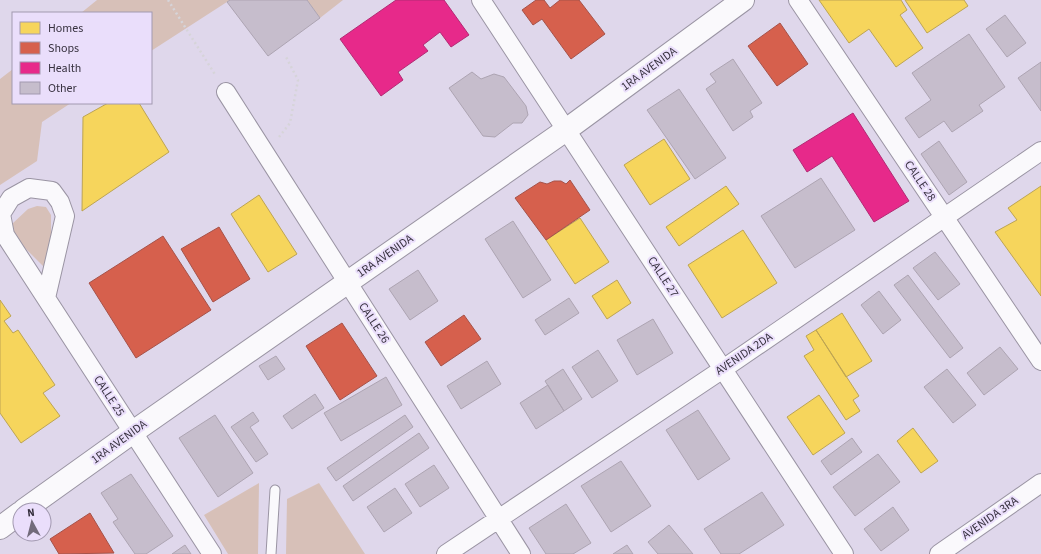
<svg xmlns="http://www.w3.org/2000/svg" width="1041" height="554" font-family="'Source Sans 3',sans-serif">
  <rect width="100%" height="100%" fill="#dfd7eb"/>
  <path fill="#d7c0b8" d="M97 0H230L151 51V13H81Z
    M307 0H343L320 18Z
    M13 69V103H71L42 122 37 161 0 185V79Z
    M37 206 46 207 51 215V240L47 270 24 247 14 236 12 224 28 209Z
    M259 483 258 554H228L204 515Z
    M319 483 365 554H286L287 499Z"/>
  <path fill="#f6d55c" stroke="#bda453" d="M819 0H901L907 10 900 15 923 48 896 67 869 29 849 43Z
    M905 0H964L968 6 927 33Z
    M108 103H139L169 152 82 211 83 117Z
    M664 139 690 179 650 205 624 165Z
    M726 186 739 204 679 246 666 227Z
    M1041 186V296L995 232 1017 220 1008 208Z
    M259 195 297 254 268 272 231 214Z
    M580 218 609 262 575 284 546 240Z
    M743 230 777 283 722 318 688 265Z
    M617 280 631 303 607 319 592 296Z
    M0 300 11 316 4 321 13 333 18 330 55 385 43 393 60 416 21 443 0 413Z
    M842 313 872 361 846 377 816 330Z
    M816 330 859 396 853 400 860 411 846 420 804 356 814 350 806 336Z
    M819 395 845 433 813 455 787 417Z
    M913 428 938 461 921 473 897 441Z"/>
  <path fill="#d6604d" stroke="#a65249" d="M536 0H544L550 8 560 0H579L605 34 571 59 542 19 533 25 522 10Z
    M780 23 808 64 777 86 748 46Z
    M570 180 590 210 546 240 515 198 540 182 547 184 554 181H561L566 184Z
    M219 227 250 279 213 302 181 249Z
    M163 236 211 310 136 358 89 283Z
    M464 315 481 339 441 366 425 342Z
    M342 323 377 376 340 400 306 346Z
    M90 513 114 553 59 554 50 539Z"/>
  <path fill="#e7298a" stroke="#b22b74" d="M396 0H444L469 35 451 47 440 32 423 45 428 51 398 72 403 80 381 96 340 39Z
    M853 113 909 201 874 222 832 156 807 172 793 150Z"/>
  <path fill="#c6bdcc" stroke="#ada4b2" d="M230 0H307L320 18 268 56 227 2Z
    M1005 15 1026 43 1007 57 986 29Z
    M969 34 1005 87 979 105 983 111 952 132 944 121 919 138 905 118 931 100 912 73Z
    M733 59 762 103 750 111 753 117 733 131 706 89 716 82 710 74Z
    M1041 62V111L1018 78Z
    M472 72 481 79 494 74 504 77 526 106 528 115 522 123H513L495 137 483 136 449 88Z
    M679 89 726 158 695 179 647 110Z
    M939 141 967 182 949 195 921 154Z
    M821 178 855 230 795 268 761 216Z
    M513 221 551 280 523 298 485 239Z
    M935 252 960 284 938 300 913 268Z
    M418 270 438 301 410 320 389 289Z
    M908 275 963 348 950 358 894 285Z
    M879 291 901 320 883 334 861 305Z
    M569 298 579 313 545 335 535 320Z
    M653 319 673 353 637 375 617 340Z
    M1000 347 1018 369 984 395 967 373Z
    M598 350 618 381 592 398 572 367Z
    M276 356 285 369 268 380 259 366Z
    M487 361 501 384 461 409 447 386Z
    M563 369 582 399 564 411 545 381Z
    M947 369 976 405 953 423 924 387Z
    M386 377 402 405 341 441 324 413Z
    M548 385 564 411 536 429 520 403Z
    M315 394 324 408 292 429 283 416Z
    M698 410 730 459 698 480 666 430Z
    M253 412 259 421 250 427 268 454 256 462 231 427Z
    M215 415 253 473 218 497 179 438Z
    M405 415 413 427 336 481 327 468Z
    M419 433 429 448 353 501 343 486Z
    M852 438 862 452 831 475 821 461Z
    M878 454 900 482 855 516 833 487Z
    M621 461 651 506 611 532 581 486Z
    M434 465 449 488 420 507 405 484Z
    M131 474 173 536 146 554H135L113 522 118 519 101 493Z
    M395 488 412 513 384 532 367 507Z
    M762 492 784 525 739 554H721L704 529Z
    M566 504 591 543 573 554H546L529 528Z
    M893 507 909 530 881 551 864 529Z
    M669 525 693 554H658L648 542Z
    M185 545 191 554H172Z
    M627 545 633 554H613Z"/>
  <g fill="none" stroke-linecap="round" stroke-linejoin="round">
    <g stroke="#9a94a3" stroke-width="11">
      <path id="lane" d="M271 554 275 490"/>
    </g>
    <g stroke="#9a94a3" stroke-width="20">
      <path id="street" d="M481 0 844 554
        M798 0 1041 361
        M226 92 521 554
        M46 298 65 216 60 202 52 191 29 188 11 198 1 214 5 235 212 554
        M446 554 723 369 1041 151
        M939 554 1041 483"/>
    </g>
    <g stroke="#9a94a3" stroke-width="24">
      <path id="primary" d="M24 510 133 432 566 130 743 0
        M0 528 20 513"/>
    </g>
    <path stroke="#d6d4d9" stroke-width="2.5" stroke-dasharray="2 3" stroke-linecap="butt" d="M168 0 216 76
      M279 137 290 123 298 80 285 55"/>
    <use href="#lane" stroke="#faf9fc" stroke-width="9"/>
    <use href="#street" stroke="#faf9fc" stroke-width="18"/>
    <use href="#primary" stroke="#faf9fc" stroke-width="22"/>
  </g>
  <g text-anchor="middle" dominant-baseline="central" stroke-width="4" stroke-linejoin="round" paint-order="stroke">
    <g font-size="12" fill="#37313f" stroke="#eadefb">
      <text transform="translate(649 69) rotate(-36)">1RA AVENIDA</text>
      <text transform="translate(920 181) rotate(56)">CALLE 28</text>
      <text transform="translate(385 256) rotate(-35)">1RA AVENIDA</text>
      <text transform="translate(663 277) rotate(57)">CALLE 27</text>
      <text transform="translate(374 323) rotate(57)">CALLE 26</text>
      <text transform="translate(744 354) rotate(-34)">AVENIDA 2DA</text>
      <text transform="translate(109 396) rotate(57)">CALLE 25</text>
      <text transform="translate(119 442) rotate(-36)">1RA AVENIDA</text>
      <text transform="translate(990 518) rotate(-35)">AVENIDA 3RA</text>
    </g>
  </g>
  <rect x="12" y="12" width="140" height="92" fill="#eadefb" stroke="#a299b0"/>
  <rect x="20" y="22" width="20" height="12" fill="#f6d55c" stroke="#a299b0"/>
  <text x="48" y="32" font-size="12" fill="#37313f">Homes</text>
  <rect x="20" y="42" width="20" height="12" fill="#d6604d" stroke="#a299b0"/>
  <text x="48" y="52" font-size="12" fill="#37313f">Shops</text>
  <rect x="20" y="62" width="20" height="12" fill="#e7298a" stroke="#a299b0"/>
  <text x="48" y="72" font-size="12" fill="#37313f">Health</text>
  <rect x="20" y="82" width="20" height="12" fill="#c6bdcc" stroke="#a299b0"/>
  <text x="48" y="92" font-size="12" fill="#37313f">Other</text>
  <g transform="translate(32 522) rotate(353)"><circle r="19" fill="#eadefb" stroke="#a299b0"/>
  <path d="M0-3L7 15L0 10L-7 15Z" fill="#726b7b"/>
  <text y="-6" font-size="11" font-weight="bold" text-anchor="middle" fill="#37313f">N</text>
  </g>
</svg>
